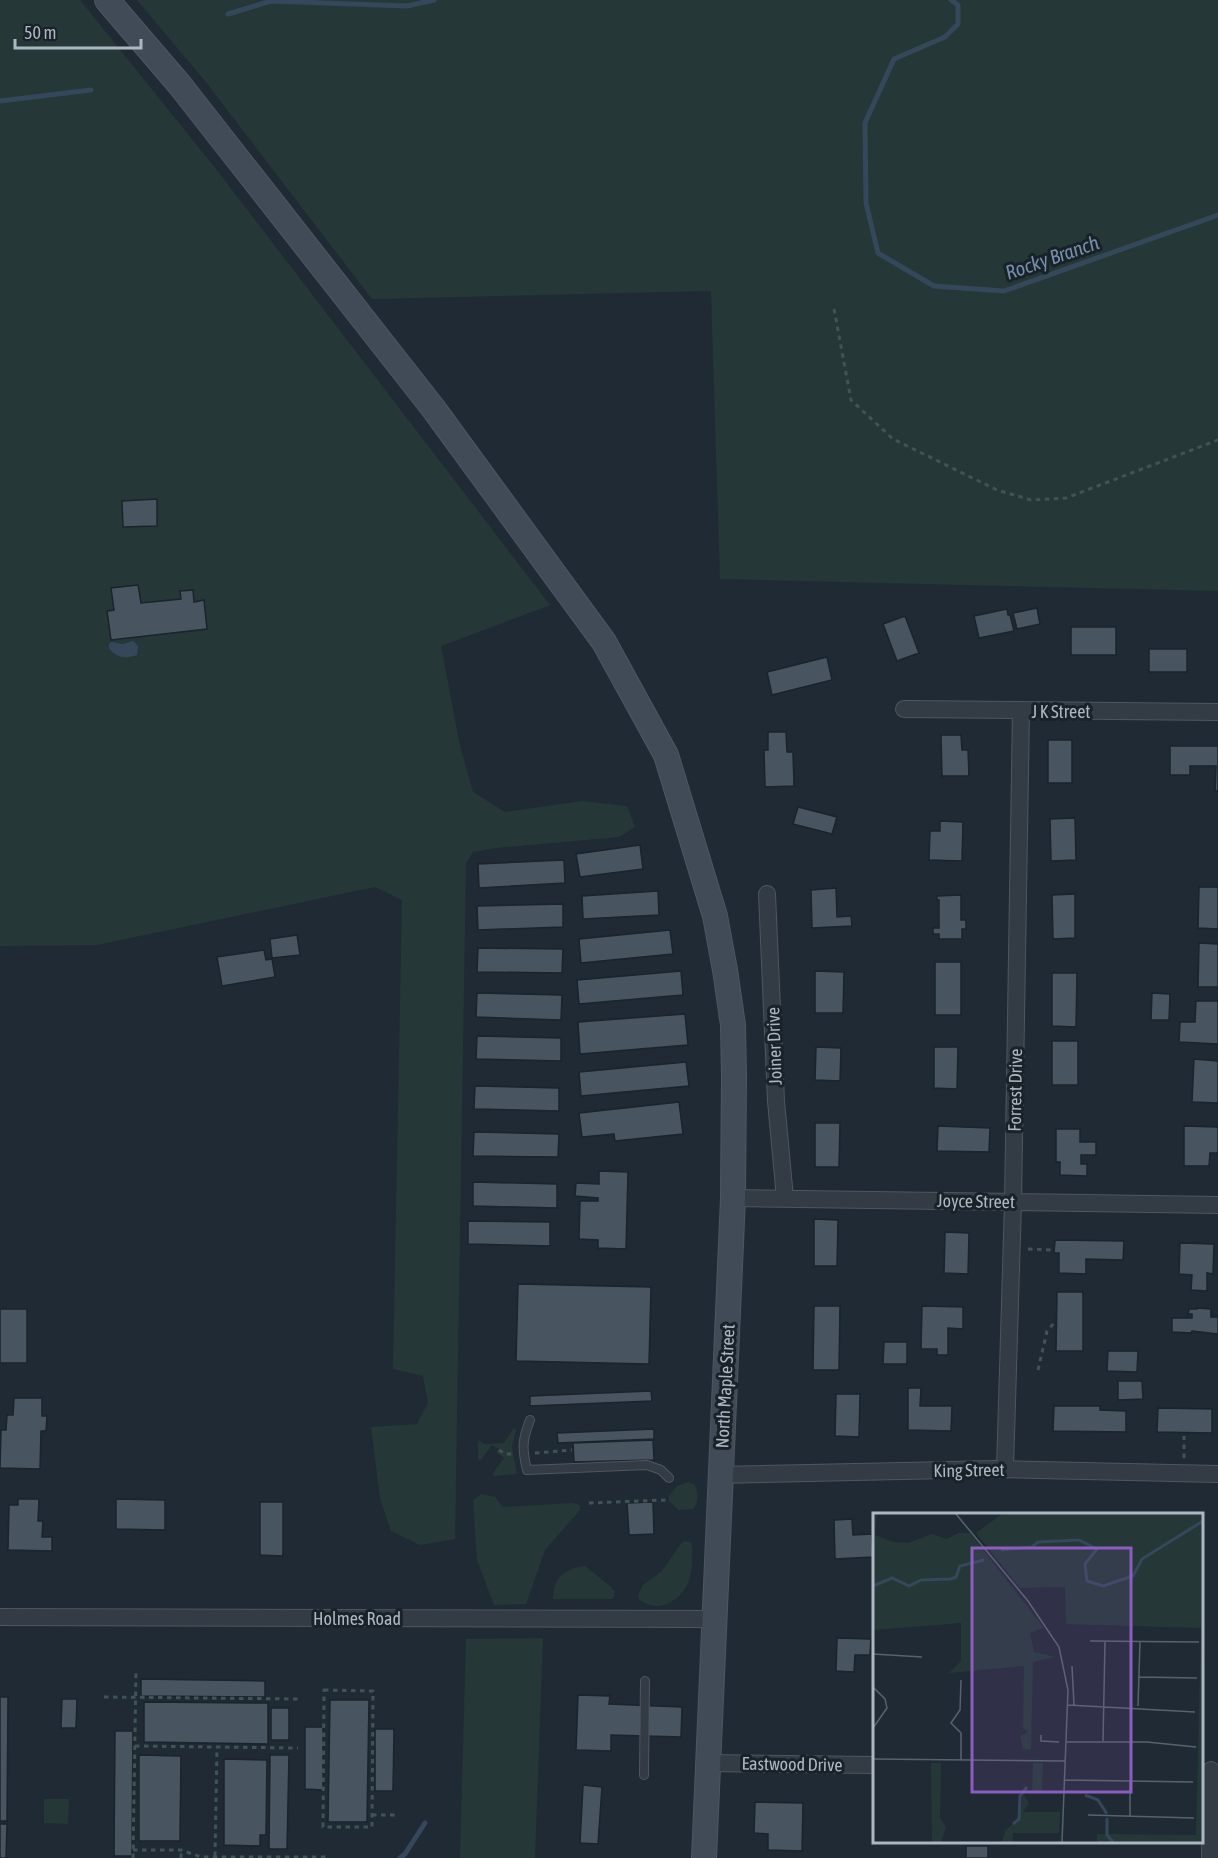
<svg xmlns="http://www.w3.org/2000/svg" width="1218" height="1858" font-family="'Asap Condensed',sans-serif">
  <rect width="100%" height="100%" fill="#202a34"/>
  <path fill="#253837" d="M0 0H80L216 169 550 605 441 646 460 746 473 792 505 812 582 801 627 806 635 827 619 837 496 848 473 852 466 863 455 1539 420 1545 391 1531 380 1498 371 1427 417 1424 428 1403 423 1376 393 1369 402 900 375 887 97 945 0 946Z
    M137 0H1218V591L720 579 711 291 372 299 205 81Z
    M514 1428 516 1430 512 1447 517 1474 494 1476 493 1473 504 1458 496 1452 499 1449 492 1445 480 1461 478 1459V1440L484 1444 504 1443Z
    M688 1482 695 1485C698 1493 699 1502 693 1509L679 1510 669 1501V1496L677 1486Z
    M481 1494 495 1497 503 1507 572 1503 580 1505V1510L545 1550 526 1604 494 1605 477 1560 473 1500Z
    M686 1541 691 1543C693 1549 692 1555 692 1562 691 1580 687 1592 671 1602 659 1608 651 1607 639 1600L638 1595 643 1585 662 1571 682 1542Z
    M585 1566 610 1586 615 1592 613 1599H553C554 1577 563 1569 585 1566Z
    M543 1638 535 1858H460L466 1639Z
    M44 1799H69L68 1824 44 1823Z"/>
  <path fill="#34475b" d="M133 641 138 646 137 655C126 659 116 658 109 648V644L111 642 123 644Z"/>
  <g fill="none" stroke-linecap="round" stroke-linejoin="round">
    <path stroke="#34475b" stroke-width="5" d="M951 0 958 5V24L945 37 894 59 865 123 866 203 878 253 934 286 1004 291 1218 215
      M228 14 271 1 407 6 434 0
      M0 101 91 90
      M400 1858 405 1854 425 1823"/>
  </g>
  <path fill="#485460" stroke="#1b232b" stroke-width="1.5" d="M157 499V526L123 527 122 501Z
    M138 585 141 603 181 599 180 591 193 590 194 602 204 600 207 629 111 640 107 611 114 610 111 588Z
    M1037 608 1040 624 1017 629 1013 613Z
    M1007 609 1008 615H1010L1014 631 979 638 974 616Z
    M905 616 919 653 897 661 883 624Z
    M1071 627H1116V655H1071Z
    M1149 649H1187V672H1149Z
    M827 657 832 680 772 695 767 672Z
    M768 732H786L787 752H793L794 786 765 787 764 750H768Z
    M941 735H961L962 750H968L969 776H942Z
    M1048 740H1072V783H1048Z
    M1170 746H1218V791H1215L1216 766H1190V775H1170Z
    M798 807 837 817 832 834 793 824Z
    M1075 818 1076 860 1051 861 1050 819Z
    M940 821 963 822 962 861 929 860 930 831H940Z
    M640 845 643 869 580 877 576 854Z
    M564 860 565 883 479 888 478 864Z
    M1199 887H1218V929L1198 928Z
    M836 888 837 917 851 916 852 926 812 928 811 890Z
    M658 891 659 915 583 919 582 896Z
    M1075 894V938L1053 939 1052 895Z
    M961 895V920H966V929H962V939H939V934H933V928H939V900H937V896Z
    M563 904V927L478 930 477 906Z
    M670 930 673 954 581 963 579 939Z
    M297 935 300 955 272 958 270 939Z
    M1199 943 1218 944V987H1198Z
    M478 948 563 949 562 973 477 972Z
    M264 950 266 960 272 959 275 977 222 986 217 957Z
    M935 962H961V1015H935Z
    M681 971 683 995 579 1004 577 980Z
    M815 971 844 972 843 1013H815Z
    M1052 973H1077L1076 1027 1052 1026Z
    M477 993 562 995 561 1020 476 1017Z
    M1152 993 1170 994 1169 1020H1151Z
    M1196 1001H1218V1044L1179 1042 1180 1022H1195Z
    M685 1014 688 1045 580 1054 578 1022Z
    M477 1036 561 1038V1061L476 1059Z
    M1052 1041H1078V1085H1052Z
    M816 1047 841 1048 840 1081 815 1080Z
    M934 1047H958L957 1089 934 1088Z
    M1194 1059 1218 1061V1103L1192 1102Z
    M686 1062 689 1086 581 1096 579 1072Z
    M475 1086 559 1088V1111L474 1109Z
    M679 1102 683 1134 615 1141 614 1134 582 1137 579 1113Z
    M815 1123H840L839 1167H815Z
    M938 1126 990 1128 989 1152 937 1151Z
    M1184 1126 1218 1127V1153H1210L1209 1166H1184Z
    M1056 1129H1080V1142H1096V1155H1081V1164H1087V1176L1060 1175V1162H1056Z
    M474 1132 559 1134 558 1157 473 1156Z
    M599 1171 628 1172 626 1249 598 1248V1240L579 1239 580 1201H598V1198L575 1196 576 1183 599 1184Z
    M473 1182 557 1184V1208L473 1206Z
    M814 1219 838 1220 837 1266H814Z
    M468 1221 550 1222V1246L468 1244Z
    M945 1232 969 1233 968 1274 944 1273Z
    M1055 1240 1124 1241 1123 1260 1086 1259V1274L1059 1273V1253H1054Z
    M1180 1243 1214 1244 1213 1274 1207 1273V1291L1191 1290 1192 1275 1179 1274Z
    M518 1284 651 1287 649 1364 516 1361Z
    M1057 1292H1083V1351H1056Z
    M814 1306H840L839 1370H813Z
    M922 1306 963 1307V1329L948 1328V1355H937V1349H921Z
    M1197 1308 1211 1309V1317H1218V1334L1192 1331 1191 1333 1172 1332V1318H1192V1314H1188L1189 1309H1197Z
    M0 1309H27V1363H0Z
    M884 1342H907V1364H883Z
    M1108 1351H1138L1137 1372 1107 1371Z
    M1118 1381H1142L1143 1399 1118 1400Z
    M908 1388H921L920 1406H952L951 1431 908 1430Z
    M651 1391 652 1401 530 1406V1396Z
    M836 1394H860L859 1437 835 1436Z
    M14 1398H42V1416H47L46 1431H41L40 1469 0 1468 1 1430H6L7 1415H13Z
    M1054 1406H1100V1410L1126 1411V1432L1053 1431Z
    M1158 1408 1212 1409V1433L1157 1432Z
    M654 1429V1439L558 1443 557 1433Z
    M653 1440 654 1460 574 1462 573 1443Z
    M18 1499H39L38 1521H43L42 1537H52V1551L8 1550 9 1505H18Z
    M116 1499 165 1500V1530L116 1529Z
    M260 1502H283V1556L260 1555Z
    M653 1502 654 1534 629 1535 627 1503Z
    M852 1519 853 1535 872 1534 873 1557 835 1559 834 1520Z
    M837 1638 871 1639 870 1655H855L854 1672 836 1671Z
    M141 1679 265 1681V1697L141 1696Z
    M578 1695 610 1696 609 1704 682 1707 681 1737 611 1735V1751L576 1750Z
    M0 1697H8L7 1821H0Z
    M62 1699H77L76 1728H61Z
    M330 1700H369L367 1822H328Z
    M144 1702 268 1703V1744L144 1742Z
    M271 1708H289V1740H271Z
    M305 1727H323V1790L305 1789Z
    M375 1729H394L393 1791H375Z
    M115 1731H133L132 1856H114Z
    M139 1755 181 1756 180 1841H139Z
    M270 1755H289L287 1849H269Z
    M224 1759 267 1760 266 1835H260V1846L224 1845Z
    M583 1785 602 1787 598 1844 580 1843Z
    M755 1802 803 1803 802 1851 768 1850V1834L754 1833Z
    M0 1824H7L6 1858H0Z
    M966 1846H988V1858H966Z"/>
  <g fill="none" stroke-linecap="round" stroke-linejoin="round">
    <g stroke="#4e5760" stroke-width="10">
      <path id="service" d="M530 1420C522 1440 522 1449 527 1470L647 1465 661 1470 669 1478
        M644 1775 645 1681"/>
    </g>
    <g stroke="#4e5760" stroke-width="18">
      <path id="minor" d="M904 709 1218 712
        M767 894 776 1101 785 1198
        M733 1198 1218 1205
        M1005 1469 1013 1202 1021 710
        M720 1475 995 1469 1218 1474
        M0 1617 714 1619
        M709 1763 874 1765
        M1210 1858 1211 1770"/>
    </g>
    <g stroke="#4e5760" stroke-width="26">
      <path id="secondary" d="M107 0 179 84 433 408 604 642 666 755 715 916 725 970 733 1025 734 1077 733 1198 704 1858"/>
    </g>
    <path stroke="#415455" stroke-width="3" stroke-dasharray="4.5 4.5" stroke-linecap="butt" d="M834 309 851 400 893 439 997 490 1031 500 1066 498 1218 440
      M1028 1249 1052 1250
      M1038 1370 1047 1331 1055 1322
      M499 1450 505 1454H513
      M535 1453 572 1450
      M1184 1458V1436
      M589 1503 666 1500
      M324 1690 373 1691 372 1827H323Z
      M104 1697 299 1699
      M135 1746 298 1748
      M372 1815H399
      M133 1850H181L201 1857H329
      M215 1856 217 1747
      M133 1858 136 1669
      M181 1858V1850"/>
    <use href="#service" stroke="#333c45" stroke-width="8"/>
    <use href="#minor" stroke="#333c45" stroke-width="16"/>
    <use href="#secondary" stroke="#414b58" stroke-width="24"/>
  </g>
  <g text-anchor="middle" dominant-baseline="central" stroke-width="6" stroke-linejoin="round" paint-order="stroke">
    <g font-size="18" fill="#adb7c2" stroke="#192129">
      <text x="1061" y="711">J K Street</text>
      <text transform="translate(774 1046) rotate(-92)">Joiner Drive</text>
      <text transform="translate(1015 1090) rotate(-89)">Forrest Drive</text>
      <text transform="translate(976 1201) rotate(1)">Joyce Street</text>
      <text transform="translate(725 1386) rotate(-87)">North Maple Street</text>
      <text transform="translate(969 1470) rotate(-1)">King Street</text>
      <text x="357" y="1618">Holmes Road</text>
      <text transform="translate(792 1764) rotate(1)">Eastwood Drive</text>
    </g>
    <g font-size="20" font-style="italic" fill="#768faa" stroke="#192129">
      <text transform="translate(1052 257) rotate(-19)">Rocky Branch</text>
    </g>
  </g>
  <g transform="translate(873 1513)">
    <rect width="330" height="330" fill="#202a34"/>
    <path d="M0 1H4L2 22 20 29 35 30 59 21 74 26 85 20H97L171 115 157 120 161 139 182 144 160 149 158 237 150 236 147 223 155 219 150 215 151 153 76 160 88 148V110L0 117ZM129 1H330V329H224V321L323 322 328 115 193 111 192 74 147 75 103 20ZM58 250H68L67 305 73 314 68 329H59ZM160 250H170L169 280H159ZM150 281 156 290 150 299H187L186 320H140L139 329H129L132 318 147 304Z" fill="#253837"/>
    <path fill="none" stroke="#34475b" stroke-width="3" d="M128 37 159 34 165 29 206 27 224 36 212 51 214 68 230 73 260 63 269 46 330 8M0 73 19 65 36 73 48 67 78 66 83 64 87 53 111 47M212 282 225 287 234 301M234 305V322L240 329M140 311 146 306 147 283 154 274"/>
    <path fill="none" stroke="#58626d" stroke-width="1.5" d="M83 1 155 88 186 134 195 177 189 329M217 128 326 129M0 141 49 144M199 153 201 192M266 164 324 165M88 167 87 197 78 210 88 220V247M0 174 12 186 14 195 0 215M195 192 322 199M265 193 267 129M168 222V228L186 229M230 228 232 129M193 229H274L323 234M0 246 192 248M192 267 320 269M215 302 321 305M257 303V268"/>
    <path fill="#8c5dc0" fill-opacity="0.15" stroke="#8c5dc0" stroke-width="3" d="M99 35H258V279H99Z"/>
    <rect width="330" height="330" fill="none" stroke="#adb7c2" stroke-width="3"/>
  </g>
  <path d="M15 39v9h126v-9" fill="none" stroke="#adb7c2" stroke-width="3"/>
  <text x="24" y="39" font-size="18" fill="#adb7c2" stroke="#192129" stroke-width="4.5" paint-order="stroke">50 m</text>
</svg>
